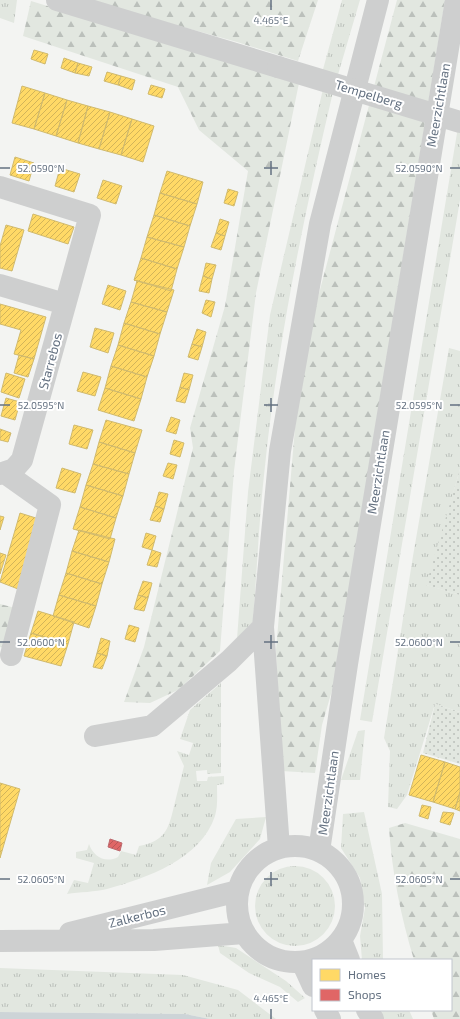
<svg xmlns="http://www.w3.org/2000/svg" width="460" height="1019" font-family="'Exo 2',sans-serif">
  <defs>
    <pattern id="grass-tufts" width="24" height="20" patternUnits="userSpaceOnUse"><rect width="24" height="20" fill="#e2e7e0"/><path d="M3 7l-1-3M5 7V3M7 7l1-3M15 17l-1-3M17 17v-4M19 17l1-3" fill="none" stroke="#bbc0bb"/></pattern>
    <pattern id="forest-firs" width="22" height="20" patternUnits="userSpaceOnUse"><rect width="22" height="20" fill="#e2e7e0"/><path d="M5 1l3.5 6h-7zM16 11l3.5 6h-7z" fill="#bbc0bb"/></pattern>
    <pattern id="garden-dots" width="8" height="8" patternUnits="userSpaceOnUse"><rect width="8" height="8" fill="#e2e7e0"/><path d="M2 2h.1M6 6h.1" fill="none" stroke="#bbc0bb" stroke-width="1.8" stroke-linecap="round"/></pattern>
    <pattern id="homes-hatch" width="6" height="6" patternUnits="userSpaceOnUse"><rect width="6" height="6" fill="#ffd966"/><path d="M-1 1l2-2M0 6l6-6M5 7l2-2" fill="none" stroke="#d2b459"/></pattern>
    <pattern id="shops-hatch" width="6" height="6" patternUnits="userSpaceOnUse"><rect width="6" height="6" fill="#e06666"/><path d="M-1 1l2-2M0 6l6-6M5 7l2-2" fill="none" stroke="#b95859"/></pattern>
  </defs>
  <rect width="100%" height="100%" fill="#f3f4f2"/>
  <path fill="url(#grass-tufts)" d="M0 0H17L14 23 0 18Z
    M342 0H360L337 78 322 73Z
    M323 89 333 92C304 215 278 340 265 466 259 518 257 570 253 622L237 639 248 492 270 315Z
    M458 127 460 128V200L372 722 360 720Z
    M449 348 460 351V469L427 585 460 595V712L435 704 407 795 397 809 388 807 390 751 384 738 413 556Z
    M221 683V773L207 774V770L196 771 197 781H207L208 777 224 776V784L217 785C217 795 218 806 215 816 201 859 147 878 107 889 95 892 80 892 67 894L74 880 88 883 94 863 76 858V852L87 850 89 844C93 856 105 864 118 857L121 851 136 855 139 846C167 841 169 827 175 802 178 790 181 778 184 766L177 751 189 755 193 743 180 739 190 710Z
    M365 730 360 780H341L358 731Z
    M364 812 382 894 383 960H362L360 936 365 908 360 878 341 848 343 814Z
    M266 817 260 839 230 872 207 885 211 863 236 819Z
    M255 906a40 40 0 1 1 80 0a40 40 0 1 1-80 0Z
    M218 945 236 948 286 981 305 998 298 1002 280 987 249 973 220 953Z
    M0 968 183 975 238 990 276 1019H210L185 1014 0 1012Z
    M379 1010H409L413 1019H384Z"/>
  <path fill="url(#forest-firs)" d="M86 0H318L298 61 237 42Z
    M397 0H445L333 687 322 725 315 773 281 771 276 650 296 416 313 316Z
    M31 1 299 83 256 293 234 471 220 651 178 690 150 703 124 702 144 647 193 448 190 428 225 306 248 171 199 130 178 87 23 36Z
    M0 604 19 609 8 650 0 647Z
    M405 823 460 839V1019H434L431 1010H451V960H414C401 917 392 873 389 828Z"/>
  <path fill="url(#garden-dots)" d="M460 469V595L426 585Z
    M435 704 460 712V764L423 753Z"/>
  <path fill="#cdd4d7" d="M0 1012 185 1014 210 1019H0Z"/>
  <path fill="url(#homes-hatch)" stroke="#d0ba6e" d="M34 50 48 54 45 64 31 59Z
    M64 58 78 63 75 73 61 68Z
    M78 63 92 67 89 76 75 73Z
    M107 72 121 76 118 85 104 81Z
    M121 76 135 80 132 90 118 85Z
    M151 85 165 89 162 98 148 94Z
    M22 86 45 93 34 129 12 123Z
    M45 93 67 100 56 136 34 129Z
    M67 100 88 106 78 143 56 136Z
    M88 106 110 112 99 149 78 143Z
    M110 112 132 119 121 155 99 149Z
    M132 119 154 126 143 162 121 155Z
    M15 157 34 163 29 181 10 175Z
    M60 168 80 174 74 192 55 186Z
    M167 171 203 182 197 204 160 193Z
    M103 180 122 186 116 204 97 198Z
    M228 189 238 192 234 206 224 203Z
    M160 193 197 204 190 226 154 215Z
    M33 214 74 227 68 244 28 231Z
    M154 215 190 226 184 247 147 237Z
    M220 219 229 222 225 236 216 233Z
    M6 225 24 230 12 271 0 268V246Z
    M216 233 225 236 221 250 211 247Z
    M147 237 184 247 177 269 141 258Z
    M141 258 177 269 171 291 134 280Z
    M206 263 216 265 212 279 203 276Z
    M203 276 212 279 209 293 199 291Z
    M134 280 174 290 167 312 131 302 137 281Z
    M108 285 126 291 120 310 102 304Z
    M206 300 215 302 211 317 202 313Z
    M131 302 167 312 160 334 124 323Z
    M0 304 46 317 34 359 14 354 21 330 0 324Z
    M124 323 160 334 154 356 118 345Z
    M95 328 114 333 108 353 90 347Z
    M197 329 206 332 202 347 192 344Z
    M192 344 202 347 198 360 188 357Z
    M118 345 154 356 147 377 111 366Z
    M19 355 34 359 28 377 14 373Z
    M111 366 147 377 141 399 105 388Z
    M83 372 101 377 95 396 77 391Z
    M6 373 25 379 19 398 1 392Z
    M184 373 193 375 189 390 180 387Z
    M180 387 189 390 185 403 176 401Z
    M105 388 141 399 134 421 98 410Z
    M6 398 20 402 15 420 1 416Z
    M171 417 180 420 176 434 166 431Z
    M106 420 142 430 135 453 99 442Z
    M74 425 93 430 87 449 69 444Z
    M0 429 11 433 8 442 0 440Z
    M174 440 184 443 180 457 170 454Z
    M99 442 135 453 129 474 93 464Z
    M168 463 177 465 173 479 163 476Z
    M93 464 129 474 123 496 86 485Z
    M62 468 81 474 75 493 56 488Z
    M86 485 123 496 116 518 80 507Z
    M159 492 168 494 164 509 155 506Z
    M155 506 164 509 160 522 150 520Z
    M80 507 116 518 110 539 73 529Z
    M20 513 39 519 18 589 0 582Z
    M0 516 4 517 0 530Z
    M79 530 115 539 109 562 72 551Z
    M146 533 156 536 152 550 142 547Z
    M152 550 161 553 157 567 147 565Z
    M72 551 109 562 102 584 66 573Z
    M0 553 6 555 0 574Z
    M66 573 102 584 96 606 59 595Z
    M143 581 152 583 148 598 138 595Z
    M59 595 96 606 89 628 53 616Z
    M138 595 148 598 144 611 134 609Z
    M38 611 74 622 68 644 31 633Z
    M129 625 139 628 135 642 125 639Z
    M31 633 68 644 61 666 24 656Z
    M101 638 110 641 107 656 97 653Z
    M97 653 107 656 102 669 93 667Z
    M421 755 445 762 433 802 409 795Z
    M445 762 460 767V792L455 809 433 802Z
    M0 783 20 789 0 858Z
    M460 792V811L455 809Z
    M422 805 431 807 428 819 419 816Z
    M443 812 454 813 450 825 440 822Z"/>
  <path fill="url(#shops-hatch)" stroke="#bb696e" d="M110 839 122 843 120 851 108 847Z"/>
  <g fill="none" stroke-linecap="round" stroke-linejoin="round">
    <path stroke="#cecfcf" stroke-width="22" d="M57 0 278 67
      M0 187 90 215 22 460 14 469 0 474
      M0 285 65 304
      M5 473 50 505 11 655
      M95 736 152 726 229 661 263 627
      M237 904a58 58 0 1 1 116 0a58 58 0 1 1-116 0Z
      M279 848 263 627 280 451 320 224 378 0
      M319 851 347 664 456 0
      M70 933 238 891
      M341 940 349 960
      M0 941 154 940 244 933
      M302 962 313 986
      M325 1010 330 1019
      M367 1010 373 1019"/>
    <path stroke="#cecfcf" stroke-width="22" d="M278 67 460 122"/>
  </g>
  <path fill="none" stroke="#647181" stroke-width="1.5" d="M271 0V10M271 161V175M0 168H10M264 168H278M450 168H460M271 398V412M0 405H10M264 405H278M450 405H460M271 635V649M0 642H10M264 642H278M450 642H460M271 872V886M0 879H10M264 879H278M450 879H460M271 1009V1019"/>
  <g text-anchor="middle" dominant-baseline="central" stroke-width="4" stroke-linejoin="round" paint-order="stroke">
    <g font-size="13" fill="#647181" stroke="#fff">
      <text transform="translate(369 94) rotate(17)">Tempelberg</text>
      <text transform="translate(438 105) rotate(-80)">Meerzichtlaan</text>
      <text transform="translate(50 361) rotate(-75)">Starrebos</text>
      <text transform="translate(378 472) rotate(-81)">Meerzichtlaan</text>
      <text transform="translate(328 793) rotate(-82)">Meerzichtlaan</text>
      <text transform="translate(137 916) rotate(-14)">Zalkerbos</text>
    </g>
  </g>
  <g font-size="10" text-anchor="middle" fill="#647181" stroke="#fff" stroke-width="4" stroke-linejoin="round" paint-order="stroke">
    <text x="271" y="24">4.465°E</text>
    <text x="419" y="172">52.0590°N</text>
    <text x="41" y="172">52.0590°N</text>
    <text x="419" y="409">52.0595°N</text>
    <text x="41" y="409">52.0595°N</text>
    <text x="41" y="646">52.0600°N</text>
    <text x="419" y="646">52.0600°N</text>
    <text x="41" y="883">52.0605°N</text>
    <text x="419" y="883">52.0605°N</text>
    <text x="271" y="1002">4.465°E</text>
  </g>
  <rect x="312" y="959" width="140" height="52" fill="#ffffff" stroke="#c1c6cd"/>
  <rect x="320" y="969" width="20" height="12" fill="#ffd966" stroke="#c1c6cd"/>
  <text x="348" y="979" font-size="12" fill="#647181">Homes</text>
  <rect x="320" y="989" width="20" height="12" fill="#e06666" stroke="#c1c6cd"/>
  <text x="348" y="999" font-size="12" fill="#647181">Shops</text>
</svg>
